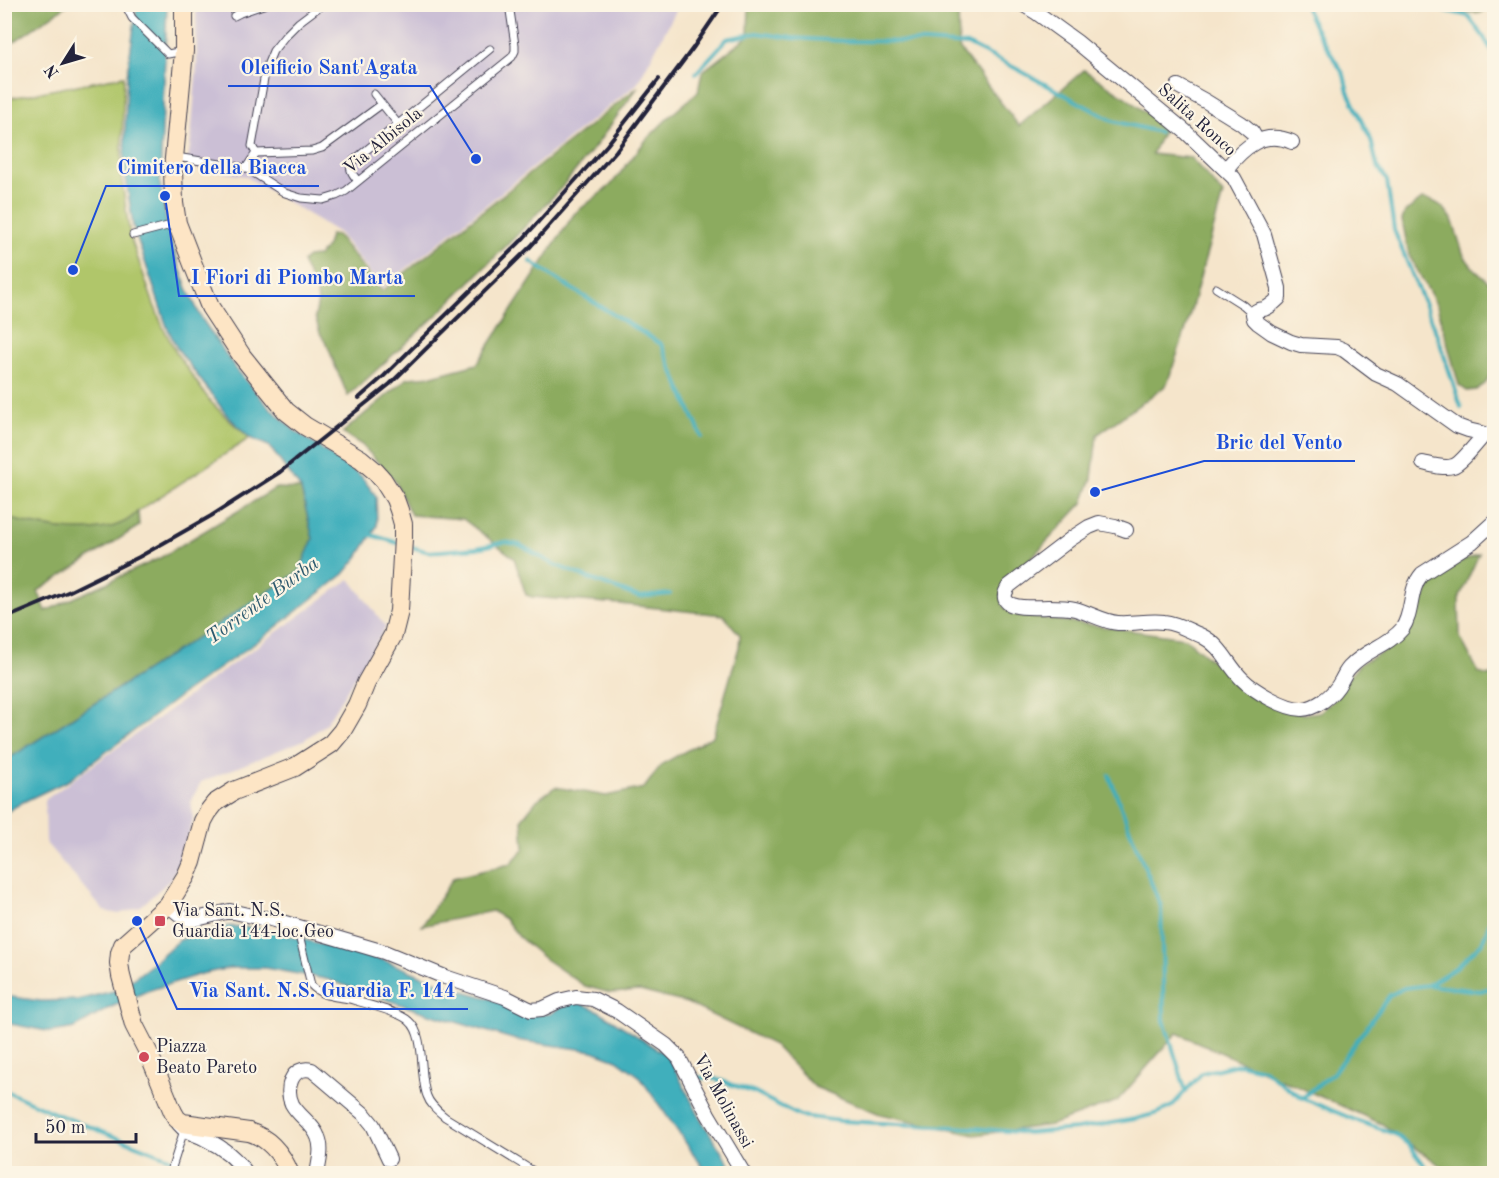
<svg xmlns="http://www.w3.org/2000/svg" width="1499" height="1178" font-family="'Old Standard TT',serif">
  <rect width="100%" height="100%" fill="#fcf5e5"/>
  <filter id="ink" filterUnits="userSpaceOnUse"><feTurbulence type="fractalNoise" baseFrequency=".0167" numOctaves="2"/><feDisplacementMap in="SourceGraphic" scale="12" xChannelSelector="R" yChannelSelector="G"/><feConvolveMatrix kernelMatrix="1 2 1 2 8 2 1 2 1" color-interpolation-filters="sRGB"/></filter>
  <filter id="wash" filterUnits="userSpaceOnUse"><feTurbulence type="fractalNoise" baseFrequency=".008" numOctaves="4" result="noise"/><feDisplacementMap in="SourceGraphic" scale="24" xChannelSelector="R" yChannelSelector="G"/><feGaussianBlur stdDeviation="1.35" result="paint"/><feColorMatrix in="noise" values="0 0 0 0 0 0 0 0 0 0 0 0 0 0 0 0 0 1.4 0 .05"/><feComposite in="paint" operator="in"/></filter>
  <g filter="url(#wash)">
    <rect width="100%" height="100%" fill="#f5e5cb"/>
    <path fill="#cbbfd5" d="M196 5H679L637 84 382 288 339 233 245 176 187 167 191 140 197 64Z
      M350 579 386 627 325 725 304 740 201 782 191 801 193 819 185 851 171 879 140 907 119 914 104 911 46 843 45 800Z"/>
    <path fill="#b0c66a" stroke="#697452" stroke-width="1.5" d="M124 76 121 175 130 236 154 305 163 327 177 354 210 401 229 420 250 438 138 511C112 543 39 528 5 517V99Z"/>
    <path fill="#8cab5e" stroke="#57664c" stroke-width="1.5" d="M5 4H67V5L5 48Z
      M749 5H958L959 48 1019 126 1084 70 1124 96 1165 127 1152 154 1191 158 1223 194 1185 332 1168 381 1164 387 1097 435 1092 478 1083 503 1002 589C1001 602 1000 606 1012 614L1185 638 1258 699 1304 714 1320 712 1337 696 1348 678 1361 663 1390 648 1407 631 1422 605 1429 588 1439 570 1479 554 1459 599 1460 637 1479 673 1488 676 1494 674V1173H1451L1382 1124 1177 1033 1117 1101 1051 1125 975 1135 880 1114 815 1087 774 1045 687 1003 640 991 610 993 585 986 545 959 519 937 505 919 492 911 422 926 453 878 510 864 524 849 522 819 537 800 555 787 606 796 644 788 662 764 713 736 739 647 740 635 723 615 619 604 532 597 526 595 514 558 463 519 411 515 395 481 362 445 342 433 408 378 432 376 477 364 574 214 611 185 646 140 669 117 698 92 702 72 748 36Z
      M1426 5 1492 4V5L1481 13 1441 11Z
      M638 87 594 148 562 187 517 235 439 313 348 396 335 366 329 349 320 333 315 317 318 301 316 289 303 265V261L308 257 318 256 327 246 330 235H337L382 291Z
      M1422 199C1437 200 1444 207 1452 219L1464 256 1474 269 1494 287V368L1485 384 1476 390 1467 391 1459 385 1437 306 1409 255 1402 220 1405 212Z
      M276 488 301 489 313 539 300 572 5 761V517C39 528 112 543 138 511L139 526 38 591 46 611 160 558Z"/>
    <path fill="#40afbc" stroke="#31687c" stroke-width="1.5" d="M137 5H167L160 183 169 237 187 288 202 319 236 369 266 404 294 430 361 476 376 496 377 526 358 557 344 574 265 636 184 693 69 780 23 802 5 813V761L299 572 313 539 301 489 269 446 250 438 226 414 177 348 167 327 133 226 124 164 127 76Z
      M228 926 259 928 383 960 452 988 489 998 530 1015 550 1014 561 1007 578 1002 597 1010 668 1056 702 1121 735 1173H707L639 1076 617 1060 593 1051 516 1040 426 1013 326 979 265 968H230L201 974 147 991 109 1008 75 1028 52 1032 5 1023V996L41 1001 77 1000 118 990 146 969 179 940Z"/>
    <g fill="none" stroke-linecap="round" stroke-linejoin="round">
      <path stroke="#40afbc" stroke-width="4" d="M1304 4 1315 28 1344 75 1348 92 1371 140 1377 165 1387 181 1394 230 1438 337 1461 407
        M1419 4 1468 16 1483 36 1494 55
        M696 73 727 39 757 33 792 38 844 41 925 42 969 45 1017 69 1113 121 1159 132
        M530 261 561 282 661 344 702 437
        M368 534 398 543
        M408 546 429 552 477 548 505 542 520 545 553 564 585 577 639 597 670 594
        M1109 775 1136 846 1161 906 1164 1020 1186 1092
        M1428 985 1455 968 1482 943 1494 911
        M694 1077 716 1079 755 1093 800 1116 841 1121 973 1128 1028 1133 1077 1129 1135 1119 1158 1113 1172 1106 1202 1073 1239 1064 1263 1069 1302 1098 1358 1121 1395 1134 1410 1146 1431 1174
        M4 1090 52 1112 210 1174
        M1302 1098 1333 1073 1390 995 1404 988 1428 985 1480 991 1494 987"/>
    </g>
  </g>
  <g filter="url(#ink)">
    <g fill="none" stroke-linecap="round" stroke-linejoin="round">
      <g stroke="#423f51" stroke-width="9">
        <path id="service" d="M125 4 132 18 168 54 183 51
          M234 16 240 13 266 4
          M374 94 398 124
          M256 153 312 151 322 148 378 107
          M176 157 246 168 285 193 301 198 323 200 336 196 346 191 512 57 515 51V45L509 4
          M246 168 256 153 252 146 266 68 273 51 285 36 299 22 323 4
          M358 181C353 175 347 168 353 161L490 49
          M133 235 175 224
          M1216 288 1243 305 1253 314
          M297 927 311 985C322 997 334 996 349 999 363 1003 400 1012 409 1021 426 1035 419 1077 427 1096 430 1105 438 1111 445 1117L538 1174
          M170 1174 184 1130"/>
      </g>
      <g stroke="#423f51" stroke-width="16">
        <path id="minor" d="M1022 4 1037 13 1077 42 1186 132 1234 178 1264 234 1279 288V298C1275 302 1270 307 1264 309 1259 310 1257 309 1253 314L1254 319 1258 323 1272 333 1291 342 1301 345 1337 347 1344 350 1376 374 1398 384 1457 426 1468 430 1494 436
          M1178 86 1207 102 1241 123 1252 132 1257 141
          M1226 169C1243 148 1263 129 1292 142
          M1423 463C1432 465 1444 469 1453 466 1461 464 1478 441 1485 434
          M1126 530 1115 526 1099 523 1089 527 1072 538 1009 586C991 612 1036 607 1048 607 1057 607 1067 607 1075 609 1090 613 1104 622 1118 623 1134 624 1149 620 1164 622 1177 623 1190 631 1202 636 1222 646 1227 664 1242 679 1254 691 1285 709 1302 709 1310 709 1317 705 1323 701 1330 696 1337 689 1341 681 1344 676 1346 670 1351 666 1365 650 1388 646 1402 629 1414 612 1408 590 1422 574L1472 542 1494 522
          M168 905 184 918 192 920 230 911 261 918H268L384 952 445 977 505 997 531 1010 542 1009 559 1001 576 997 593 999 617 1011 666 1045 679 1058 708 1114 744 1174
          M179 1124C186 1133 197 1134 207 1140 224 1148 236 1158 247 1174
          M317 1174C319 1162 323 1148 318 1137 313 1123 299 1117 292 1104 285 1089 291 1065 312 1070L364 1114 373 1125 389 1159"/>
      </g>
      <g stroke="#423f51" stroke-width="20">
        <path id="secondary" d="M184 4V51L173 169 174 203 177 223 194 267 210 307 242 356 286 411 305 426 361 459 375 471 383 480 395 499 399 510 403 524V538L399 611 393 635 366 683 357 705 342 731 331 744 295 767 234 791 215 803 208 812 203 821 192 862 186 876 168 905 131 938 123 945 120 953 119 963 121 976 134 1025 149 1054 173 1112 177 1119 183 1123 249 1132C269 1138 282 1154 290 1174"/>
      </g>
      <use href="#service" stroke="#fff" stroke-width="7"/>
      <use href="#minor" stroke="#fff" stroke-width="14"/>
      <use href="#secondary" stroke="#fde5c5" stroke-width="18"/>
      <path stroke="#22223b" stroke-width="4" d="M359 398 384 376 522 240 607 145 659 79
        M4 619 70 591 139 557 211 516 280 472 390 384 531 246 616 151 693 48 723 4"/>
    </g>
  </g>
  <g fill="#d1495b" stroke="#fcf5e5" stroke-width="2">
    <rect x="154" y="915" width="12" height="12" rx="3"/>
    <circle cx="144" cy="1057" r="6"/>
  </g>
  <g text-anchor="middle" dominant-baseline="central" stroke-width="4.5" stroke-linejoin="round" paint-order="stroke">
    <g font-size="18" fill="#22223b" stroke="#fcf5e5">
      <text transform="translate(1197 120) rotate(42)">Salita Ronco</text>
      <text transform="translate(383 141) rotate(-39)">Via Albisola</text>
      <text transform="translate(723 1101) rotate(61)">Via Molinassi</text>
    </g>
    <g font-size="18" fill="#22223b" stroke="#fcf5e5" text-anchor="start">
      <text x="172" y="911">Via Sant. N.S.<tspan x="172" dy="21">Guardia 144-loc.Geo</tspan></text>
      <text x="156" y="1047">Piazza<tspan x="156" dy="21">Beato Pareto</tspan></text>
    </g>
    <g font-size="20" font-style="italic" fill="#2e5a6f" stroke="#fcf5e5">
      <text transform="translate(263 601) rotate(-36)">Torrente Burba</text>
    </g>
  </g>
  <path fill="none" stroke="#1d4ed8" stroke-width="2" d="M476 159L430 86H228M73 270L106 186H319M165 196L179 296H415M1095 492L1204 461H1355M137 921L177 1009H468"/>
  <g fill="#1d4ed8" stroke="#fcf5e5" stroke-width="2">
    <circle cx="476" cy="159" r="6"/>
    <circle cx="73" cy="270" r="6"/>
    <circle cx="165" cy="196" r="6"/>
    <circle cx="1095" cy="492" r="6"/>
    <circle cx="137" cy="921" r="6"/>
  </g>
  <g font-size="20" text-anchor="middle" font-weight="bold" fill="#1d4ed8" stroke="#fcf5e5" stroke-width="4.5" stroke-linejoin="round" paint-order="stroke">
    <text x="329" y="74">Oleificio Sant'Agata</text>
    <text x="212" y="174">Cimitero della Biacca</text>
    <text x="297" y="284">I Fiori di Piombo Marta</text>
    <text x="1279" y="449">Bric del Vento</text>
    <text x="322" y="997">Via Sant. N.S. Guardia F. 144</text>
  </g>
  <rect width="1499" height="1178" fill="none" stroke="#fcf5e5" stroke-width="24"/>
  <g transform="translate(63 63) rotate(233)" stroke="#fcf5e5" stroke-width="4.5" paint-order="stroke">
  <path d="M0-4.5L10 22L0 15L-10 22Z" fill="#22223b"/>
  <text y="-9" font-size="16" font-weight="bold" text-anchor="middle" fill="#22223b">N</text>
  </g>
  <path d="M36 1133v9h100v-9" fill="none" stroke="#22223b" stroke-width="3"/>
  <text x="45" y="1133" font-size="18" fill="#22223b" stroke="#fcf5e5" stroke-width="4.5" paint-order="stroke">50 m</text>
</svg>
